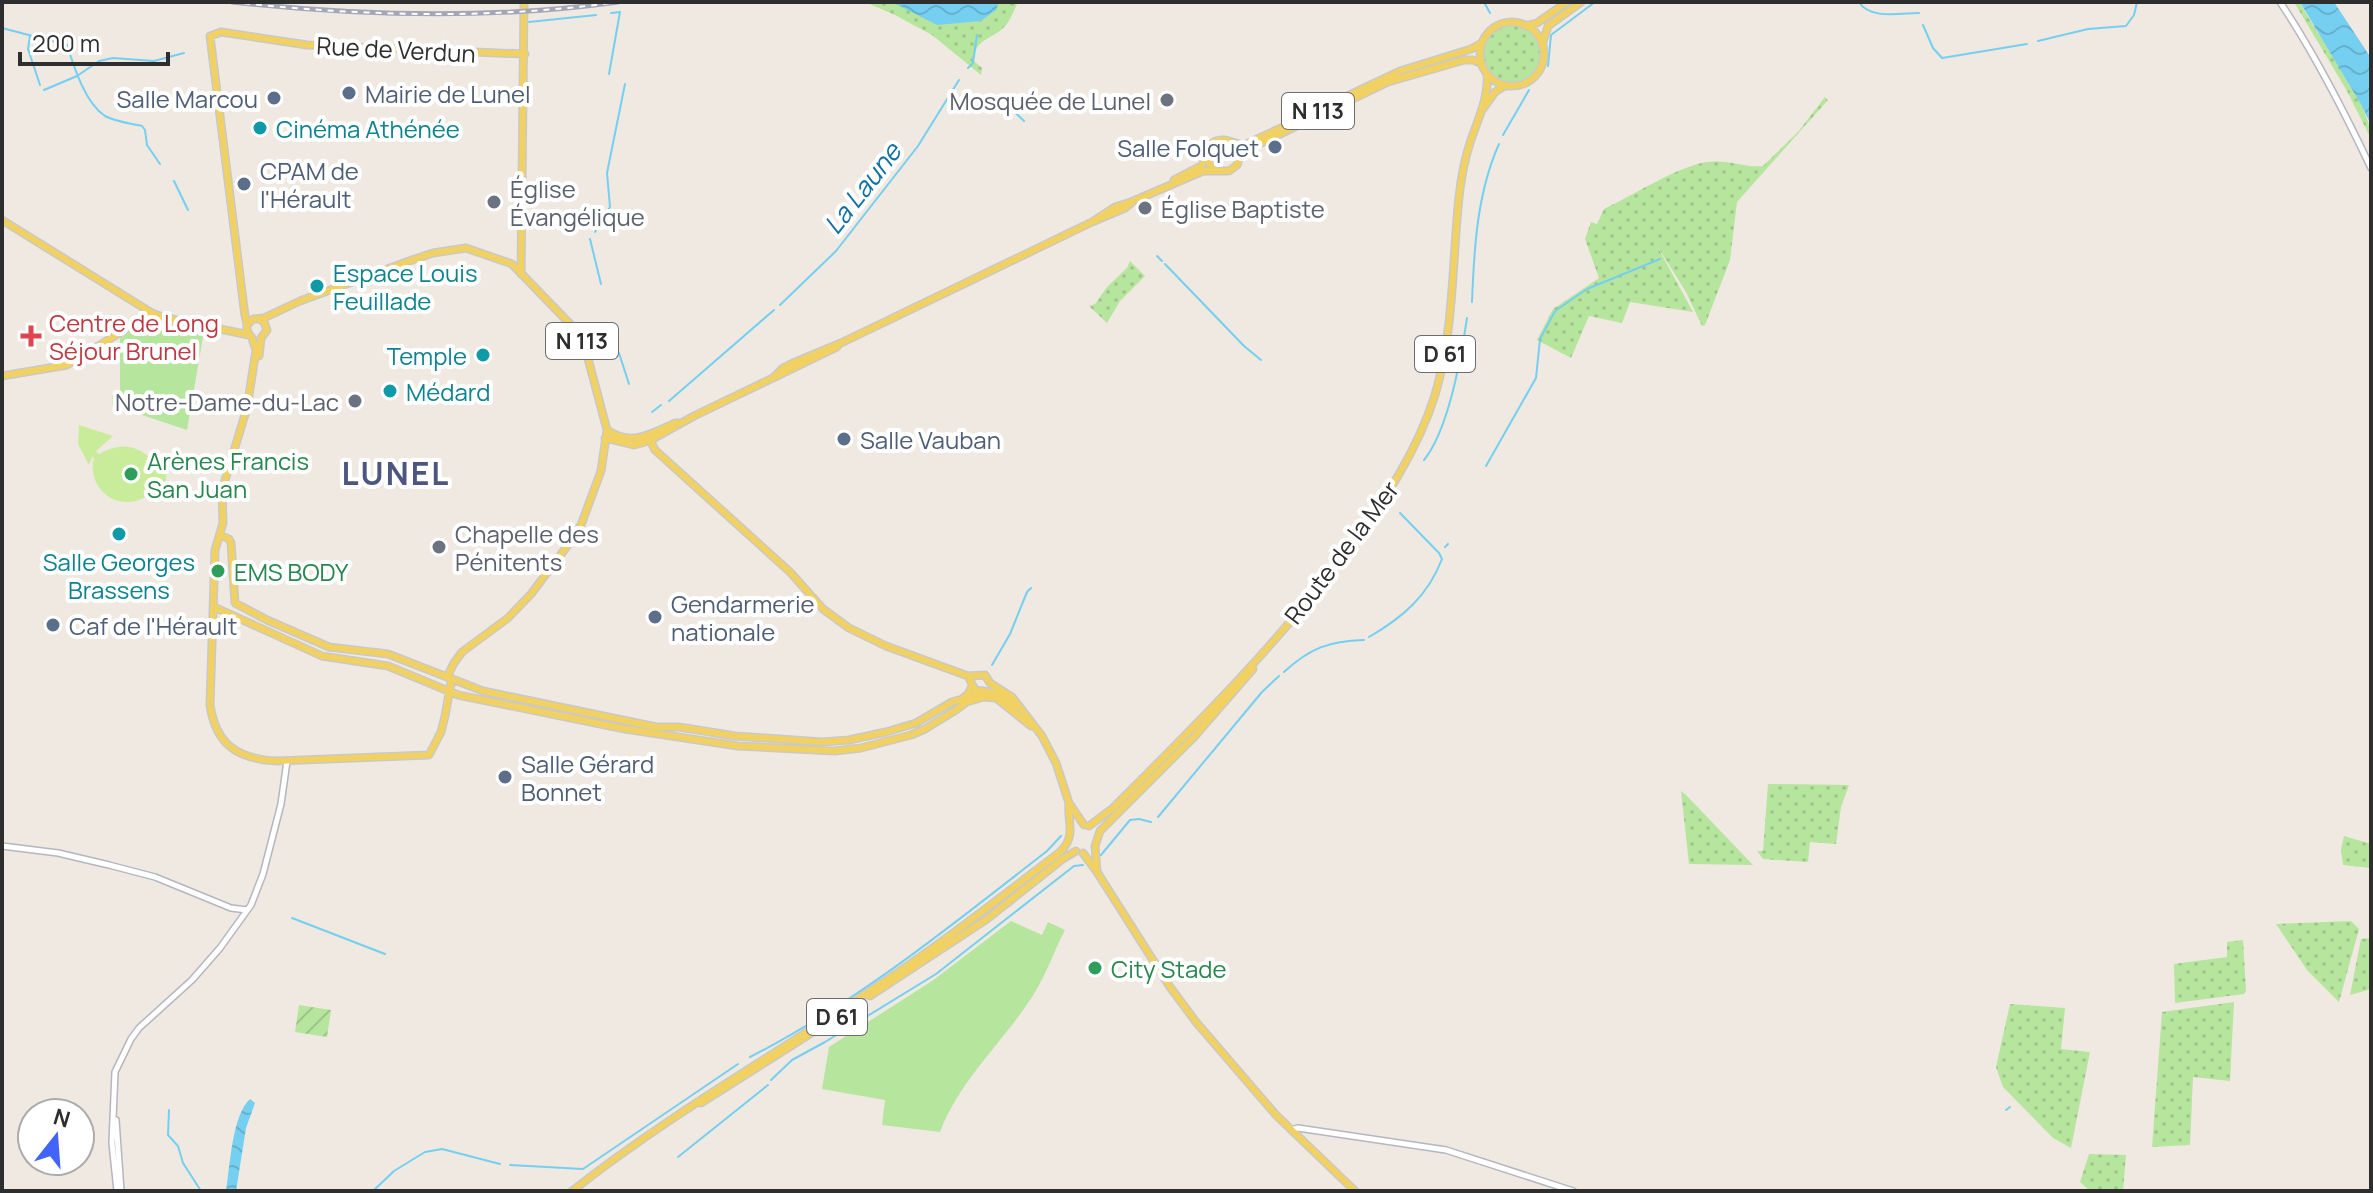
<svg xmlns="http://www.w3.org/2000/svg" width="2373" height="1193" font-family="Manrope,sans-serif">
  <defs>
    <pattern id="grass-dots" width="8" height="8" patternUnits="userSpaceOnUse" patternTransform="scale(2)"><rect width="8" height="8" fill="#b6e59e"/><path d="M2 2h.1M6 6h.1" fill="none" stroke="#9dc588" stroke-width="1.8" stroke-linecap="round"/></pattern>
    <pattern id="garden-furrows" width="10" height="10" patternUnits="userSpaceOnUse" patternTransform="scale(2)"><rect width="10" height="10" fill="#b6e59e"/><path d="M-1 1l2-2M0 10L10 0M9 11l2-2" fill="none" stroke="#9dc588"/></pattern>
    <pattern id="water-waves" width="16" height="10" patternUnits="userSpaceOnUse" patternTransform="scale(2)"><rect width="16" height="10" fill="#75cff0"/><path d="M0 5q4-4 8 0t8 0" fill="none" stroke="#66b2ce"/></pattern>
  </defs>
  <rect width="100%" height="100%" fill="#efe9e1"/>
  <path fill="url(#grass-dots)" d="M865 2H1018C1014 10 1011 19 1006 25 994 40 974 37 974 61L982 68 981 75 932 35 895 15Z
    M2294 2H2300C2318 39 2371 101 2371 139L2347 91Z
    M1484 54a28 28 0 1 1 56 0a28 28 0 1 1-56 0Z
    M1825 97 1828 100 1737 202 1730 260 1705 325 1702 326 1686 292 1656 244 1693 312 1630 302 1622 323 1589 316 1571 358 1537 340 1553 309 1599 278 1585 239 1591 222 1597 224 1604 209C1632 196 1678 166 1707 162 1730 159 1744 168 1763 166L1798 132Z
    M1130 261 1145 276 1120 301 1107 323 1089 306 1095 304 1107 287 1127 268Z
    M1768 784 1849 785 1841 807 1836 844 1810 842 1808 862 1763 859 1757 851H1763Z
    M1681 791 1687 796 1753 865 1689 864Z
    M2344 836 2371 844V868L2343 865 2341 849Z
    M2351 921 2359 929 2339 1002 2307 970 2276 924Z
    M2371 938V989L2350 995 2361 939Z
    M2243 940 2246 991 2244 994 2175 1003 2174 964 2227 957V942Z
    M2234 1002 2230 1081 2193 1077 2190 1145 2152 1147 2162 1012Z
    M2010 1004 2065 1008 2061 1049 2090 1052 2071 1148 2053 1138 2003 1087 1996 1067Z
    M2089 1154 2126 1155 2123 1191H2090L2080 1182Z"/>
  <path fill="#b6e59e" d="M156 321 204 331 187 430 112 405V395L120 397V336L142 324H150Z
    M1011 921 1042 935 1048 922 1065 930C1053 953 1044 981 1028 1003 999 1046 959 1082 940 1132L882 1125 885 1100 822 1089 829 1047 932 981Z"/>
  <path fill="url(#garden-furrows)" d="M299 1005 331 1010 327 1037 295 1032Z"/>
  <path fill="#c9ec9a" d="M79 425 113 436 96 451 99 454C116 445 133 442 150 458L157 454 160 460H164C169 478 166 489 153 503L147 496C116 515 86 486 94 458L92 457 89 465 78 444Z"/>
  <path fill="url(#water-waves)" d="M892 2H999L996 10 981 21 937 25Z
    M2300 2H2334L2371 58V125L2362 106Z
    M250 1099 255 1103 246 1128 236 1191H226C230 1167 232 1115 250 1099Z"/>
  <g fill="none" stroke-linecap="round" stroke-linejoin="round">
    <path stroke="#75cff0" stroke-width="2" d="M1484 2 1490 13
      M1859 2C1870 20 1901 13 1919 13
      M529 22 596 15
      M1923 25 1933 48 1942 58 2027 44
      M2 28 67 45C74 67 85 103 105 116 116 122 130 123 142 126L145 130 147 145 160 164
      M30 36 28 49 40 85
      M2038 41 2088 29 2126 26 2134 15 2137 2
      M1548 66 1551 35 1595 2
      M968 68 973 63 977 35
      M609 74 620 12 611 13
      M44 90 77 76 99 61 113 58 154 61 184 53
      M999 97 1024 121
      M1503 135 1529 90
      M174 181 188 210
      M595 232 610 207 607 173 625 84
      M590 239 601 284
      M1157 256 1162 261
      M1165 264 1244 346 1261 360
      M1472 302C1474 249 1477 193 1499 144
      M780 305 836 251 918 146 959 80
      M612 334 617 349
      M619 353 629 384
      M669 401 774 310
      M652 412 661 405
      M1424 460C1449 429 1461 357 1467 318
      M1486 466 1536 378 1540 339 1555 311 1587 289 1660 259
      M1445 547 1448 544
      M1369 637C1402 618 1428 596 1442 559L1439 553 1400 513
      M992 665 1010 634 1027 592 1031 588
      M1284 672C1310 648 1329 641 1364 640
      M1158 817 1262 692 1279 676
      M1101 855 1130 820 1139 819 1151 822
      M292 918 385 954
      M750 1057C858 1002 953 924 1047 851L1061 836
      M771 1080 792 1060 825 1042 936 974 1074 866 1083 865
      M169 1110 168 1135 178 1146 183 1163 201 1191
      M2006 1110 2010 1107
      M678 1157 768 1085
      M510 1165 583 1169 738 1064
      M373 1191 394 1171 425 1152 442 1149 500 1164"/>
    <g stroke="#b4b7c1" stroke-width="8">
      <path id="minor" d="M2280 2C2315 54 2344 111 2371 168
        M2 846 58 853 109 865 155 877 231 908 247 910
        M116 1120 121 1191
        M1291 1130 1298 1128 1446 1150 1573 1191
        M117 1191 112 1143 115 1072 131 1039 139 1028 192 980 220 948 251 905 263 874 281 804 287 761"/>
    </g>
    <g stroke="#c9c9c9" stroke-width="9">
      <path id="major" d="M1480 54a32 32 0 1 1 64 0a32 32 0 1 1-64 0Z
        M1525 26 1537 23 1567 2
        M1542 45 1548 26 1581 2
        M1345 97 1400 71 1471 49 1482 43
        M1482 110 1495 92 1506 85
        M1214 170C1204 159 1205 139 1224 140 1231 141 1237 144 1244 145L1307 116
        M1174 180 1201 166 1207 158
        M2 220 152 313 162 317 249 335
        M1092 222 1115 207 1131 202 1203 171H1229L1237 165 1239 159 1247 150 1388 82 1464 60H1473L1482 64
        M466 248 512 264 572 326 586 351 607 430 601 471 581 525 571 541 531 594 508 618 462 652 454 663 449 673 451 683 445 716 441 732 429 755 277 761C239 759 216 746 210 705L215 550 223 523 222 490 247 408 256 350 252 338 247 331V325L253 319 264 318 300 301 412 260 433 253Z
        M521 274 524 2
        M247 324 245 316 210 36 221 32 307 45 525 54
        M259 356 261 338 267 330 264 322 259 319
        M2 376 67 365 152 313
        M773 378 783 368 793 363 841 343 1092 222 1125 208 1131 203
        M607 430C631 447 651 434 675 423H681
        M648 436 655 450 790 572 823 609 849 628 886 646 968 676 985 675 990 683 1012 697 1042 736 1056 763 1069 803 1084 825
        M605 438 634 445 649 441 694 416 837 347
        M220 535 229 539 231 543 235 603 267 620 329 647 388 654 483 691 656 727H679L735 736 822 742 849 740 886 732 916 723 952 702 962 699 968 694 972 686
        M214 607 322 656 388 666 458 695 625 729 738 746 835 751 861 748 911 735 925 729 956 710 980 692
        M968 676 975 690 997 693 1016 707
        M970 701 984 697 996 698 1031 726
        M1089 826 1113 808C1196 725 1279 643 1349 548 1384 501 1417 452 1435 395 1454 331 1452 263 1459 197 1461 179 1464 161 1470 143 1477 121 1489 98 1487 74
        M1083 853 1097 872 1170 987 1196 1022 1276 1115 1355 1191
        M1097 872 1095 846 1100 831 1194 737 1253 669
        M870 996 987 919 1064 858 1076 851
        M701 1103 813 1032
        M572 1191C665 1118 766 1060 864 995 932 951 996 901 1060 852 1077 835 1067 823 1069 803"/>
    </g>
    <use href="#minor" stroke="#fff" stroke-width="5"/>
    <use href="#major" stroke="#f2d163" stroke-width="6"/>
    <g stroke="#a3a6b8" stroke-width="5">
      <path id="rail" d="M232 2C360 16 490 20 618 2"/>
    </g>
    <use href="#rail" stroke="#fff" stroke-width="2" stroke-dasharray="6" stroke-linecap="butt"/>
  </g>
  <g fill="#5c6f8a" stroke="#fff" stroke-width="3">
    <circle cx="349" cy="93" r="8"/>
    <circle cx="274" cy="98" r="8"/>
    <circle cx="1275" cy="147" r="8"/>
    <circle cx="244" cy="184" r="8"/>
    <circle cx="844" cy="439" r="8"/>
    <circle cx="655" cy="617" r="8"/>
    <circle cx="53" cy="625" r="8"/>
    <circle cx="505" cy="777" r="8"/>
  </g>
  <g fill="#6b7280" stroke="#fff" stroke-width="3">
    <circle cx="1167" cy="100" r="8"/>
    <circle cx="494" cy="202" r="8"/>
    <circle cx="1145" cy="208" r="8"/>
    <circle cx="355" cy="401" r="8"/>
    <circle cx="439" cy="547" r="8"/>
  </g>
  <g fill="#0f9aa8" stroke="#fff" stroke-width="3">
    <circle cx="260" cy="128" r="8"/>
    <circle cx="317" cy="286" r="8"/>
    <circle cx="483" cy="355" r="8"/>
    <circle cx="390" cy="391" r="8"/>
    <circle cx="119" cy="534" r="8"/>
  </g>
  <path fill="#e0444e" stroke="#fff" stroke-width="3" d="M27 324h8v8h8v8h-8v8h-8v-8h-8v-8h8z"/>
  <g fill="#2e9e5b" stroke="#fff" stroke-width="3">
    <circle cx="131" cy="474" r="8"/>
    <circle cx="218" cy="571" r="8"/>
    <circle cx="1095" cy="968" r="8"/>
  </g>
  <g text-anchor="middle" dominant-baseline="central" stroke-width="8" stroke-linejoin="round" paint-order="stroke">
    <g fill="#fff" stroke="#6d6d6d" stroke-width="2">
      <rect x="1282" y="93" width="72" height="36" rx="6"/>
      <rect x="546" y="323" width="72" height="36" rx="6"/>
      <rect x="1415" y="336" width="60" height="36" rx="6"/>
      <rect x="807" y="999" width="60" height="36" rx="6"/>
    </g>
    <g font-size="22" font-weight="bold" fill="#2e2e2e">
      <text x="1318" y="111">N 113</text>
      <text x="582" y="341">N 113</text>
      <text x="1445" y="354">D 61</text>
      <text x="837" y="1017">D 61</text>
    </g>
    <g font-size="24" fill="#2e2e2e" stroke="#fff">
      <text transform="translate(396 49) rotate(3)">Rue de Verdun</text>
      <text transform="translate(1341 552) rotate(-53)">Route de la Mer</text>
    </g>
    <g font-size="24" fill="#4e5e75" stroke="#fff" text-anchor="start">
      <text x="365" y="93">Mairie de Lunel</text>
      <text x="258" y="98" text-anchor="end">Salle Marcou</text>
      <text x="1259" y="147" text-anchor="end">Salle Folquet</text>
      <text x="260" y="170">CPAM de<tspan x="260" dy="28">l'Hérault</tspan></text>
      <text x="860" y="439">Salle Vauban</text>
      <text x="671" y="603">Gendarmerie<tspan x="671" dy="28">nationale</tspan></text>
      <text x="69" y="625">Caf de l'Hérault</text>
      <text x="521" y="763">Salle Gérard<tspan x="521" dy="28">Bonnet</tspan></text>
    </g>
    <g font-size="24" fill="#5b616d" stroke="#fff" text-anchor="start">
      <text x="1151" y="100" text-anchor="end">Mosquée de Lunel</text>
      <text x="510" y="188">Église<tspan x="510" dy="28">Évangélique</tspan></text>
      <text x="1161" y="208">Église Baptiste</text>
      <text x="339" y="401" text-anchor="end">Notre-Dame-du-Lac</text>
      <text x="455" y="533">Chapelle des<tspan x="455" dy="28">Pénitents</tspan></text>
    </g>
    <g font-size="24" fill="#0d838f" stroke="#fff" text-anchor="start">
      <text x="276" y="128">Cinéma Athénée</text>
      <text x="333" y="272">Espace Louis<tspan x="333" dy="28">Feuillade</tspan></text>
      <text x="467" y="355" text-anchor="end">Temple</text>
      <text x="406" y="391">Médard</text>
      <text x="119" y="561" text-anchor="middle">Salle Georges<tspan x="119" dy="28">Brassens</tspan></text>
    </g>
    <g font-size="24" fill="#be3a42" stroke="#fff" text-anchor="start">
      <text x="49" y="322">Centre de Long<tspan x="49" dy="28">Séjour Brunel</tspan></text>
    </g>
    <g font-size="24" fill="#27864d" stroke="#fff" text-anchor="start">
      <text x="147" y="460">Arènes Francis<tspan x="147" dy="28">San Juan</tspan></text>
      <text x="234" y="571">EMS BODY</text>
      <text x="1111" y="968">City Stade</text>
    </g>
    <g font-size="26" font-style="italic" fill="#0d6fa3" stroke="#fff">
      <text transform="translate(862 188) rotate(-52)">La Laune</text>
    </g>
    <g font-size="32" font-weight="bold" letter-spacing="2" fill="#4d5680" stroke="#fff">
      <text x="396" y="473">LUNEL</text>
    </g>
  </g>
  <rect width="2373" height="1193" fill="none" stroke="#2e2e2e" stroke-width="8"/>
  <g transform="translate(56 1137) rotate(17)"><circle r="38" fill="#ffffff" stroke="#ababab" stroke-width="2"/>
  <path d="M0-6L14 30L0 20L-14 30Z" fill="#4264fb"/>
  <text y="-12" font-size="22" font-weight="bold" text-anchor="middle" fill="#2e2e2e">N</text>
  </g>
  <path d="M20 52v12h148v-12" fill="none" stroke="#2e2e2e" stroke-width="4"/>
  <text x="32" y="52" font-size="24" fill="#2e2e2e" stroke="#ffffff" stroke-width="6" paint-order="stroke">200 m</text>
</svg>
